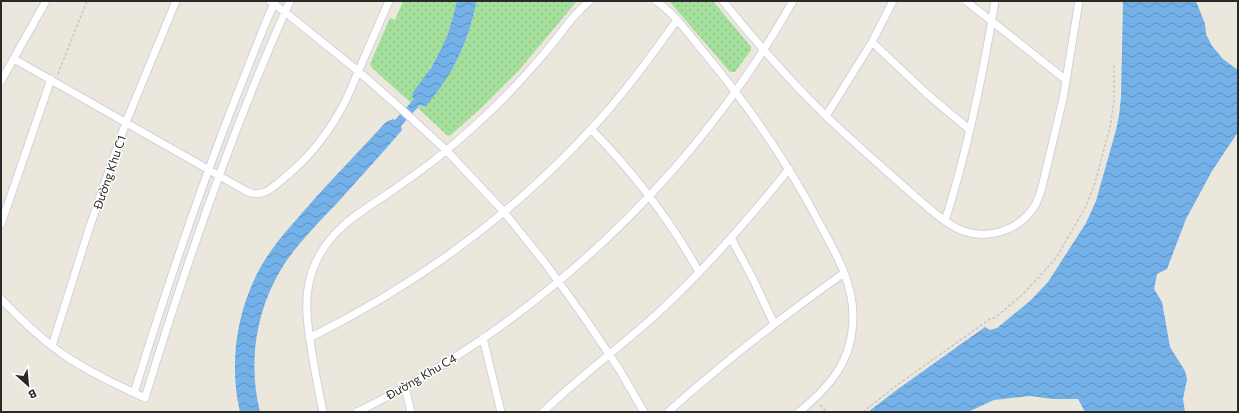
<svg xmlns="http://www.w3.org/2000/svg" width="1239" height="413" font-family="Commissioner,sans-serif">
  <defs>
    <pattern id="grass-dots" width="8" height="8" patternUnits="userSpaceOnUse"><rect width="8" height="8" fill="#a4df9b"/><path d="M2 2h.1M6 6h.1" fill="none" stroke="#8dbf86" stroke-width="1.8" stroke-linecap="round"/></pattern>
    <pattern id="water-waves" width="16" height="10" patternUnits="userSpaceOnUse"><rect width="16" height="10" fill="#73b1e8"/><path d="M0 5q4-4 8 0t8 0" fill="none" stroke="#5e90bc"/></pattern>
  </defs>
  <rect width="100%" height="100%" fill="#ebe7dc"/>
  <path fill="url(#grass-dots)" d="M403 1H457L448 34 440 51 414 99 411 103 372 68 370 64 390 18 395 20Z
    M477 1H577L520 69 482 107 451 135 448 136 418 108C427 97 441 86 449 74 464 52 471 26 477 1Z
    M669 1H713L751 47V50L735 72H730Z"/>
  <path fill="url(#water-waves)" d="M457 1H477C472 22 466 43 456 62 448 78 437 92 426 106L420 105 401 126 402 130C382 154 360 177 339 201 321 220 302 239 287 260 257 304 247 360 260 412H240C227 357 239 294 273 248 286 230 302 214 316 197 339 172 363 147 386 122L393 119 395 120 414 99 412 97 413 92 431 68 440 51 448 34Z
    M1123 1H1196L1205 24 1206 34 1212 46 1223 59 1238 70V132L1212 171 1186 219 1167 269 1157 274 1154 289 1162 302 1170 347 1185 371 1187 379 1183 399 1185 412H1085L1078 399H1053L1030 396 994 400 968 412H868L898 389 985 327 990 330 997 328 1030 301 1048 282 1086 223 1096 201 1116 130 1119 116 1121 97Z"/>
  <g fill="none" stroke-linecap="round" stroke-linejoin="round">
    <g stroke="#d1d1e1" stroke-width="9">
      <path id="minor" d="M270 1 285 12 358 71 399 107 446 150 504 212 545 263 584 317 619 369 644 412
        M656 1C674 13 688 33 702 50 748 105 789 164 822 228 837 255 853 284 853 316 853 360 831 386 799 412
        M723 1C755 41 789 80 826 116 850 139 875 161 900 183 916 197 944 224 963 231 989 240 1019 230 1034 207 1038 201 1040 194 1042 187L1063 99 1079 1
        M966 1 1066 80
        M872 42 926 93 970 130
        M14 59 246 191C262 199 272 188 284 178 309 158 330 131 345 102 351 90 355 78 361 65 370 44 380 22 389 1
        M1 81 46 1
        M826 116 872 42 893 1
        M591 129C635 174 669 218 699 272
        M945 221C968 149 983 75 995 1
        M1 224 51 79
        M731 238 753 279 774 324
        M1 299C19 318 39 337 61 353 87 371 117 385 145 398 186 264 232 129 290 1
        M309 338C410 288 498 226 576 145 589 131 603 117 615 102 637 76 657 48 677 20
        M483 338 501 412
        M52 346 89 229 126 122 176 1
        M405 387 411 412
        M134 393C164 296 196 200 233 105 247 70 260 35 275 1
        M323 412C319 392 315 373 312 353 307 323 302 293 315 264 329 232 355 215 383 197 399 186 416 174 432 162 466 135 500 104 529 71 540 59 550 47 560 34 569 22 578 10 590 1
        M357 412C539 323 694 177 793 1
        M543 412C580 376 622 346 660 311 707 267 749 219 789 169
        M668 412C724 362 783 316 844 273"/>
    </g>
    <path stroke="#c7c7c7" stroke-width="1.5" stroke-dasharray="3 2" stroke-linecap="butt" d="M58 74 87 1
      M820 405 827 412
      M863 412 897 385 990 319 996 317 1022 295 1040 276 1056 258 1085 208 1095 183 1110 127 1114 101V65"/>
    <use href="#minor" stroke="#fff" stroke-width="7"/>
  </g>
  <g text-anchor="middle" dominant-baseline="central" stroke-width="3" stroke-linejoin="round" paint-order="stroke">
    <g font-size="12" fill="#292929" stroke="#fff">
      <text transform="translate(109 172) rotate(-71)">Đường Khu C1</text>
      <text transform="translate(421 376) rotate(-30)">Đường Khu C4</text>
    </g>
  </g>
  <rect width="1239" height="413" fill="none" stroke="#292929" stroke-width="4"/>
  <g transform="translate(28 385) rotate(153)" stroke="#ffffff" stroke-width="3" paint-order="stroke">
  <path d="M0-3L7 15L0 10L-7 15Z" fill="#292929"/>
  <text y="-6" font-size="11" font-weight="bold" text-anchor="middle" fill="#292929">B</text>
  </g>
</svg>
